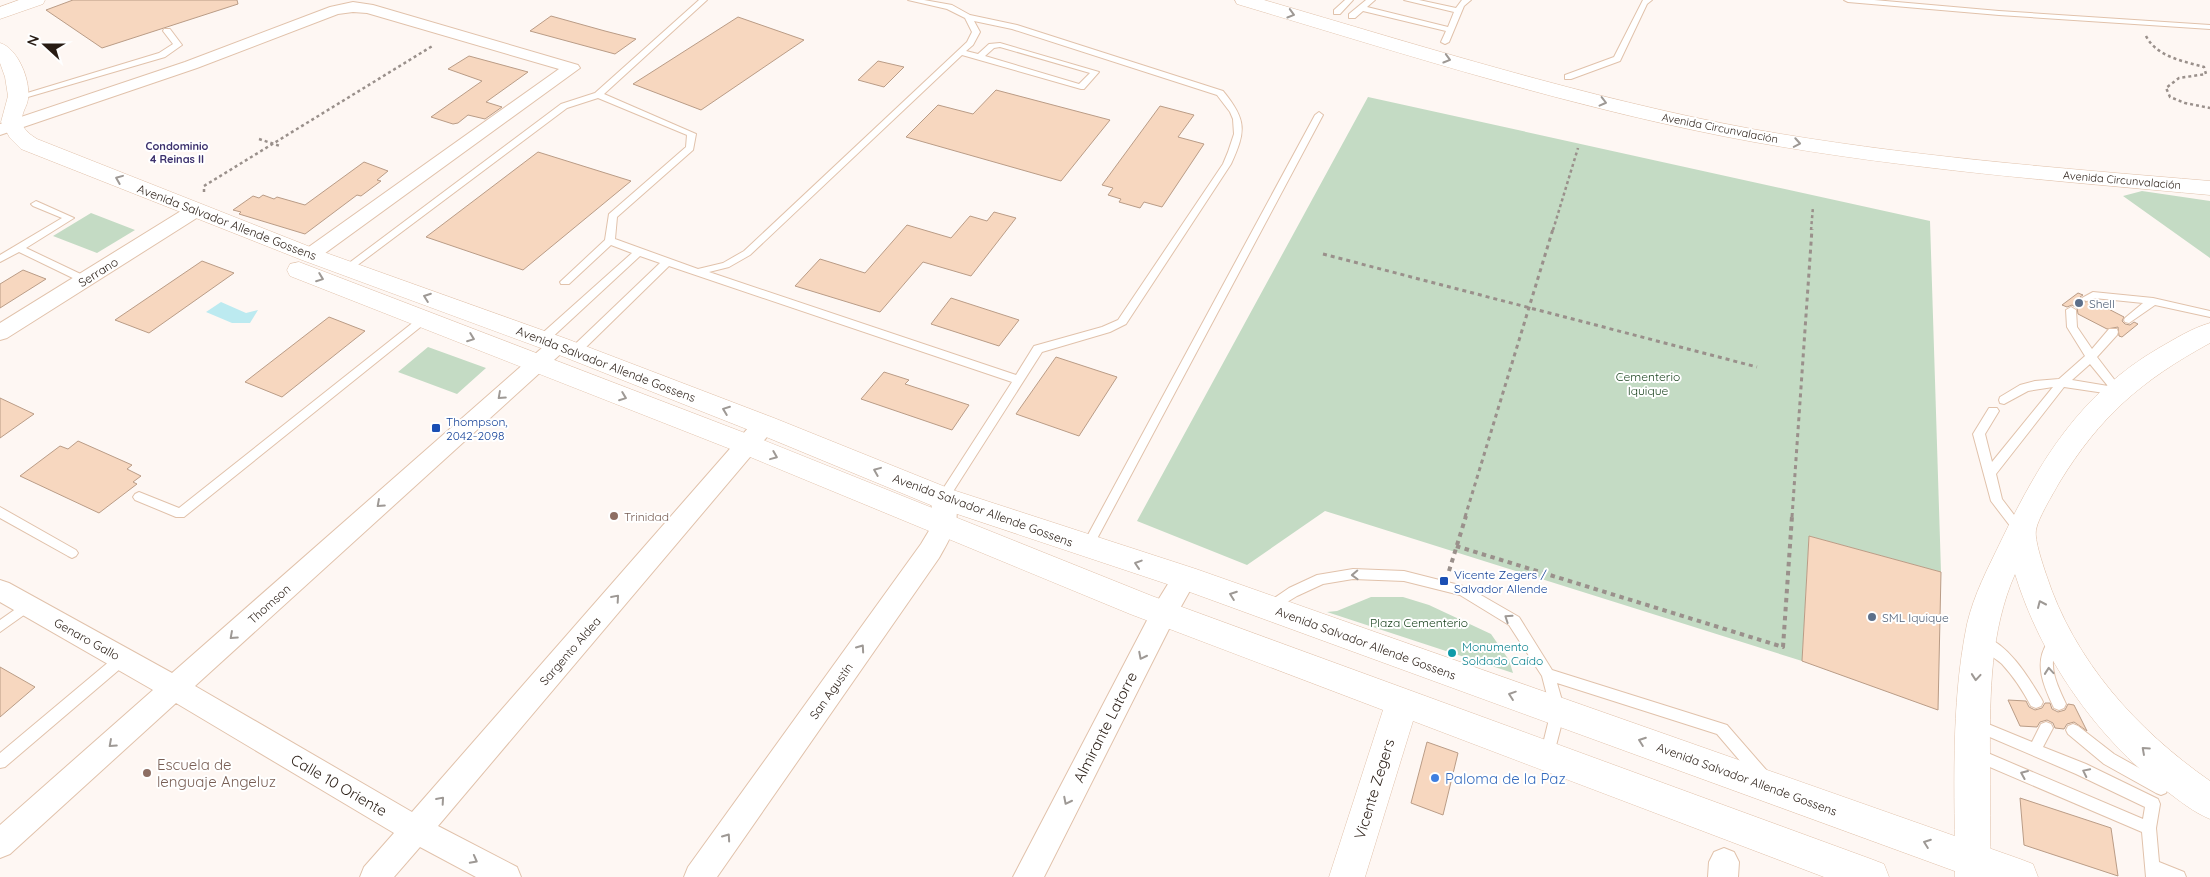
<svg xmlns="http://www.w3.org/2000/svg" width="2210" height="877" font-family="Quicksand,sans-serif">
  <rect width="100%" height="100%" fill="#fef7f3"/>
  <path fill="#c4dbc4" d="M1368 97 1930 221 1941 572 1809 536 1802 661 1325 511 1247 565 1137 521Z
    M2142 191 2210 201V258L2123 196Z
    M91 213 135 230 97 253 53 236Z
    M428 347 486 368 457 394 398 372Z
    M1371 597H1403L1429 605 1491 634 1509 660 1513 673 1327 612 1337 611Z"/>
  <path fill="#bceaf0" d="M221 302 246 313 258 310 250 323H232L206 312Z"/>
  <path fill="#f7d7bf" stroke="#ba9c86" d="M73 0H237L238 4 102 48 46 10Z
    M551 16 605 31 636 39 615 54 530 31Z
    M738 17 804 40 701 110 633 84Z
    M469 56 528 72 486 102 502 107 485 119 468 115 458 123 453 124 431 117 482 81 448 69Z
    M878 61 904 67 884 87 858 80Z
    M996 90 1110 120 1061 181 906 137 938 105 973 114Z
    M1160 106 1194 115 1178 137 1204 144 1162 207 1144 202 1140 208 1119 202 1121 199 1108 195 1113 188 1102 185Z
    M538 152 631 181 523 270 426 237Z
    M364 162 388 171 377 180 381 181 361 196 357 195 305 234 239 214 241 212 233 210 253 196 259 198 263 195 274 199 277 197 305 205Z
    M994 212 1016 218 971 276 923 262 880 312 795 286 820 259 865 273 907 225 951 238 970 216 987 221Z
    M202 261 234 273 149 333 115 320Z
    M23 270 46 279 0 308V284Z
    M2078 293 2083 295 2080 297 2083 302 2093 301 2124 317 2122 321 2125 324 2130 325 2134 322 2138 324 2122 337 2119 336 2118 327 2107 329 2078 314 2077 308 2072 305 2067 307 2062 305Z
    M951 298 1019 320 999 346 931 324Z
    M329 317 365 331 282 397 245 382Z
    M1056 357 1117 377 1079 436 1016 414Z
    M884 372 909 380 905 384 969 405 952 430 861 399Z
    M0 398 34 414 0 438Z
    M78 441 132 465 127 469 141 476 133 482 137 484 99 513 20 476 60 446 68 449Z
    M1809 536 1941 572 1938 710 1802 661Z
    M0 667 35 687 0 717Z
    M2008 700 2026 701 2029 707 2035 710 2042 708 2045 703H2050L2052 709 2058 712 2065 710 2068 704 2074 705 2087 731 2074 722 2067 724 2064 729 2055 728 2053 723 2047 720 2040 722 2037 727 2020 726Z
    M1427 742 1458 753 1443 815 1411 803Z
    M2020 798 2111 828 2118 876 2024 845Z"/>
  <g fill="none" stroke-linecap="round" stroke-linejoin="round">
    <g stroke="#e1c2ab" stroke-width="2">
      <path id="lane" d="M699 0H707L604 94 696 134 693 150 617 217 615 239 698 269 723 263 744 251 967 42 972 32 965 18 947 9 908 0H924L952 5 970 15 1017 25 1223 91C1247 120 1246 131 1231 164L1126 324 1110 332 1042 352 947 501H939L937 498 939 495 1012 382 669 266 578 355H570L569 352 570 349 660 263 640 256 546 343H538L537 340 538 337 632 253 611 245 569 284H561L560 282 605 240 609 214 686 147 687 135 598 98 567 108 351 270H345L343 268 345 266 561 104 595 93ZM974 21 1012 29 1217 95 1230 112 1233 119 1234 134 1228 152 1223 164 1118 320 1102 327 1034 346 1016 375 709 272 729 267 750 255 962 55 1081 89H1084L1099 72 1000 43 989 44 978 54 966 51 973 45 980 32ZM1000 47 1090 73 1079 84 985 56 994 48Z
        M1345 0H1353L1340 14H1334V10Z
        M1366 0H1375L1367 7 1448 27 1454 12 1404 0H1419L1456 8 1462 0H1471L1464 6 1449 42 1445 44 1441 42 1446 31 1363 11 1355 18H1349V14Z
        M1643 0H1652L1647 4 1620 61 1571 79H1565V75L1614 57Z
        M1844 0H1874L1999 11 2210 25V29L1999 15 1848 2Z
        M164 29H170L182 45 165 57 21 99 18 100 14 97 159 53 173 44 163 31Z
        M1319 112 1323 115 1091 550 1087 552 1083 550 1081 547 1083 544 1315 115Z
        M36 201 74 218 26 248 89 278 90 280 89 282H81L19 252 0 262V255L62 218 33 206 31 204Z
        M2093 292 2153 298 2210 311V317L2155 305 2129 323 2125 322 2124 320 2125 318 2143 303 2094 298 2087 301 2083 300 2082 298Z
        M2071 307 2076 310 2077 327 2092 349 2109 329H2117L2118 332 2117 335 2097 357 2123 391 2118 395 2064 387 1996 474 2002 499 2027 532 2025 535H2017L1991 501 1973 434 1989 408H1997L1999 411 1985 434 1992 462 2053 387 2028 391 2004 404 2000 403 1999 400 2000 397 2020 385 2035 381 2059 379 2085 356 2067 327 2066 310ZM2090 364 2108 386 2072 380Z
        M424 316 428 317 429 319 428 321 184 517H176L135 500 133 497 135 494 139 492 179 508 420 317Z
        M0 507 76 550 78 553 76 556 72 558 68 556 0 518Z
        M1353 569 1404 571 1467 587 1519 617 1552 670 1727 725 1768 772 1770 777 1768 782 1763 784 1758 782 1717 734 1557 683 1565 711 1552 761 1547 762 1542 761 1540 756 1551 711 1542 676 1509 625 1460 595 1404 581 1353 579 1323 584 1297 596 1271 612 1267 611 1265 607 1267 603 1289 588 1317 575Z
        M27 601 31 602 33 606 31 610 0 632V620Z
        M2057 634 2062 636 2063 640C2061 645 2057 649 2055 654 2048 668 2060 691 2066 704L2064 708 2059 710 2054 708C2044 687 2033 663 2048 642 2051 638 2052 636 2057 634Z
        M1982 635C2009 645 2027 675 2041 698L2043 702 2041 706 2036 708 2031 706C2023 691 2014 677 2002 664 1994 657 1980 650 1976 641L1977 637Z
        M122 653 127 655 129 659 127 663 5 767 0 768V753L117 655Z
        M1976 719 2032 742 2041 724 2046 722 2051 724 2053 728 2043 747 2086 764 2158 799 2160 804 2156 828 2159 862 2184 872 2186 877H2146L2142 832 1971 759 1969 754 1971 749 1976 748 2143 819 2145 807 2076 774 1971 729 1969 725 1971 721Z
        M2073 724 2078 726 2114 754 2166 783 2168 788 2166 793 2161 795 2156 793 2104 764 2068 734 2066 730 2068 726Z"/>
    </g>
    <g stroke="#e1c2ab" stroke-width="2">
      <path id="street" d="M353 2 373 5 578 65 580 68 317 259 310 261 303 259 300 255 303 251 559 69 367 13 353 12 338 14 197 68 0 135V124L185 62 330 7Z
        M196 204 203 206 205 210 203 214 7 338 0 340V323L189 206Z
        M558 338 565 340 568 345 565 350 195 686 412 812 756 419 764 417 772 419 775 425 772 431 438 826 517 867 521 877H476L420 847 394 877H360L364 867 394 833 176 703 10 854 0 858V825L153 690 0 602V580L9 583 172 673 551 340Z
        M943 489 951 492C965 517 951 536 939 558L717 877H684L688 867 921 544 933 524 931 498 935 492Z
        M1185 568 1194 571 1197 578 1173 621 1044 877H1013L1155 605 1176 571Z
        M1724 848 1734 852 1739 862 1738 877H1708L1709 862 1714 852Z"/>
    </g>
    <g stroke="#e1c2ab" stroke-width="1">
      <path id="secondary" d="M19 0H45L43 4 0 19V7Z
        M0 43C18 48 31 81 28 99 27 107 21 113 22 122 23 130 31 135 37 139L318 250 567 339 774 418 953 490 1196 569 2020 859 2033 864 2038 877H1971L1176 587 933 506 754 432 549 351 302 260 21 149 10 138 1 122 8 96 5 77 0 63Z
        M299 262 758 438 1152 596 1871 859 1884 864 1889 877H1824L1413 721 1365 877H1329L1383 710 1130 614 738 452 290 276 287 270 290 264Z"/>
    </g>
    <g stroke="#e1c2ab" stroke-width="1">
      <path id="primary" d="M1235 0H1264C1425 47 1586 98 1752 129 1903 156 2057 168 2210 181V195C2057 181 1905 169 1754 142 1578 110 1408 55 1237 4Z
        M2210 323V343C2142 380 2100 416 2059 483 2053 494 2038 518 2036 530 2034 539 2043 565 2046 574 2074 661 2137 730 2210 781V819C2193 812 2180 801 2165 790 2096 737 2041 658 2015 574 1990 631 1990 693 1990 754 1990 795 1990 836 1991 877H1955C1955 793 1950 707 1967 624 1974 594 1988 568 2001 541 2040 460 2080 394 2159 348 2175 339 2192 328 2210 323Z"/>
    </g>
    <path stroke="#9a908b" stroke-width="2.5" stroke-dasharray="3 3" stroke-linecap="butt" d="M2146 36C2157 57 2183 61 2204 67L2206 74 2179 78 2166 88 2170 97 2185 103 2210 108
      M259 139 280 146
      M204 192V186L434 45
      M1553 230 1578 148
      M1811 230 1813 207"/>
    <path stroke="#9a908b" stroke-width="3" stroke-dasharray="4 4" stroke-linecap="butt" d="M1323 254 1757 367
      M1465 517 1553 229
      M1792 517 1812 229"/>
    <path stroke="#9a908b" stroke-width="4" stroke-dasharray="4.5 4.5" stroke-linecap="butt" d="M1456 546 1783 647 1792 516
      M1449 571 1466 516"/>
    <use href="#lane" fill="#fff" fill-rule="evenodd"/>
    <use href="#street" fill="#fff" fill-rule="evenodd"/>
    <use href="#secondary" fill="#fff" fill-rule="evenodd"/>
    <use href="#primary" fill="#fff" fill-rule="evenodd"/>
  </g>
  <defs><path id="oneway-chevron" d="M-2-3.5L2.5 0L-2 3.5" fill="none" stroke-width="1.6" stroke-linecap="round" stroke-linejoin="round" transform="scale(1.25)"/></defs>
  <g stroke="#9e9995">
    <use href="#oneway-chevron" transform="translate(1291 14) rotate(16)"/>
    <use href="#oneway-chevron" transform="translate(1447 59) rotate(16)"/>
    <use href="#oneway-chevron" transform="translate(1603 102) rotate(14)"/>
    <use href="#oneway-chevron" transform="translate(1797 143) rotate(10)"/>
    <use href="#oneway-chevron" transform="translate(119 179) rotate(-158)"/>
    <use href="#oneway-chevron" transform="translate(320 278) rotate(21)"/>
    <use href="#oneway-chevron" transform="translate(427 297) rotate(-160)"/>
    <use href="#oneway-chevron" transform="translate(471 338) rotate(21)"/>
    <use href="#oneway-chevron" transform="translate(501 396) rotate(138)"/>
    <use href="#oneway-chevron" transform="translate(623 397) rotate(21)"/>
    <use href="#oneway-chevron" transform="translate(726 410) rotate(-159)"/>
    <use href="#oneway-chevron" transform="translate(774 456) rotate(22)"/>
    <use href="#oneway-chevron" transform="translate(877 471) rotate(-158)"/>
    <use href="#oneway-chevron" transform="translate(380 504) rotate(138)"/>
    <use href="#oneway-chevron" transform="translate(1138 564) rotate(-162)"/>
    <use href="#oneway-chevron" transform="translate(1355 575) rotate(178)"/>
    <use href="#oneway-chevron" transform="translate(1233 595) rotate(-160)"/>
    <use href="#oneway-chevron" transform="translate(616 598) rotate(-49)"/>
    <use href="#oneway-chevron" transform="translate(2041 604) rotate(-114)"/>
    <use href="#oneway-chevron" transform="translate(1508 618) rotate(-146)"/>
    <use href="#oneway-chevron" transform="translate(233 636) rotate(138)"/>
    <use href="#oneway-chevron" transform="translate(861 648) rotate(-55)"/>
    <use href="#oneway-chevron" transform="translate(1142 656) rotate(117)"/>
    <use href="#oneway-chevron" transform="translate(2049 671) rotate(-95)"/>
    <use href="#oneway-chevron" transform="translate(1976 677) rotate(95)"/>
    <use href="#oneway-chevron" transform="translate(1512 695) rotate(-161)"/>
    <use href="#oneway-chevron" transform="translate(1642 741) rotate(-160)"/>
    <use href="#oneway-chevron" transform="translate(112 744) rotate(138)"/>
    <use href="#oneway-chevron" transform="translate(2145 750) rotate(-138)"/>
    <use href="#oneway-chevron" transform="translate(2086 772) rotate(-154)"/>
    <use href="#oneway-chevron" transform="translate(2024 774) rotate(-157)"/>
    <use href="#oneway-chevron" transform="translate(441 800) rotate(-49)"/>
    <use href="#oneway-chevron" transform="translate(1067 801) rotate(117)"/>
    <use href="#oneway-chevron" transform="translate(727 837) rotate(-55)"/>
    <use href="#oneway-chevron" transform="translate(1927 843) rotate(-160)"/>
    <use href="#oneway-chevron" transform="translate(474 860) rotate(28)"/>
  </g>
  <g fill="#5c6f8a" stroke="#fff" stroke-width="2">
    <circle cx="2079" cy="303" r="5"/>
    <circle cx="1872" cy="617" r="5"/>
  </g>
  <g fill="#1a4fb4" stroke="#fff" stroke-width="2">
    <rect x="431" y="423" width="10" height="10" rx="2.5"/>
    <rect x="1439" y="576" width="10" height="10" rx="2.5"/>
  </g>
  <g fill="#8d6e63" stroke="#fff" stroke-width="2">
    <circle cx="614" cy="516" r="5"/>
    <circle cx="147" cy="773" r="5"/>
  </g>
  <circle fill="#0f9aa8" stroke="#fff" stroke-width="2" cx="1452" cy="653" r="5"/>
  <circle fill="#3f7fe0" stroke="#fff" stroke-width="2" cx="1435" cy="778" r="5"/>
  <g text-anchor="middle" dominant-baseline="central" stroke-width="4" stroke-linejoin="round" paint-order="stroke">
    <g font-size="11" fill="#281c14" stroke="#fff">
      <text transform="translate(1720 128) rotate(11)">Avenida Circunvalación</text>
      <text transform="translate(2122 180) rotate(5)">Avenida Circunvalación</text>
    </g>
    <g font-size="11" font-weight="bold" fill="#3c316d" stroke="#fff">
      <text x="177" y="146">Condominio<tspan x="177" dy="13">4 Reinas II</tspan></text>
    </g>
    <g font-size="12" fill="#281c14" stroke="#fff">
      <text transform="translate(227 222) rotate(21)">Avenida Salvador Allende Gossens</text>
      <text transform="translate(98 272) rotate(-32)">Serrano</text>
      <text transform="translate(606 364) rotate(21)">Avenida Salvador Allende Gossens</text>
      <text transform="translate(983 510) rotate(20)">Avenida Salvador Allende Gossens</text>
      <text transform="translate(269 604) rotate(-42)">Thomson</text>
      <text transform="translate(87 639) rotate(29)">Genaro Gallo</text>
      <text transform="translate(1366 643) rotate(20)">Avenida Salvador Allende Gossens</text>
      <text transform="translate(570 651) rotate(-49)">Sargento Aldea</text>
      <text transform="translate(831 691) rotate(-55)">San Agustín</text>
      <text transform="translate(1747 779) rotate(20)">Avenida Salvador Allende Gossens</text>
    </g>
    <g font-size="12" fill="#4e5e75" stroke="#fff" text-anchor="start">
      <text x="2089" y="303">Shell</text>
      <text x="1882" y="617">SML Iquique</text>
    </g>
    <g font-size="12" fill="#163f1a" stroke="#fff">
      <text x="1648" y="376">Cementerio<tspan x="1648" dy="14">Iquique</tspan></text>
      <text x="1419" y="622">Plaza Cementerio</text>
    </g>
    <g font-size="12" fill="#164399" stroke="#fff" text-anchor="start">
      <text x="446" y="421">Thompson,<tspan x="446" dy="14">2042-2098</tspan></text>
      <text x="1454" y="574">Vicente Zegers /<tspan x="1454" dy="14">Salvador Allende</tspan></text>
    </g>
    <g font-size="12" fill="#785e54" stroke="#fff" text-anchor="start">
      <text x="624" y="516">Trinidad</text>
    </g>
    <g font-size="12" fill="#0d838f" stroke="#fff" text-anchor="start">
      <text x="1462" y="646">Monumento<tspan x="1462" dy="14">Soldado Caído</tspan></text>
    </g>
    <g font-size="15" fill="#281c14" stroke="#fff">
      <text transform="translate(1105 727) rotate(-63)">Almirante Latorre</text>
      <text transform="translate(339 785) rotate(30)">Calle 10 Oriente</text>
      <text transform="translate(1374 789) rotate(-73)">Vicente Zegers</text>
    </g>
    <g font-size="15" fill="#785e54" stroke="#fff" text-anchor="start">
      <text x="157" y="764">Escuela de<tspan x="157" dy="17">lenguaje Angeluz</tspan></text>
    </g>
    <g font-size="15" fill="#366cbe" stroke="#fff" text-anchor="start">
      <text x="1445" y="778">Paloma de la Paz</text>
    </g>
  </g>
  <g transform="translate(45 45) rotate(291)" stroke="#ffffff" stroke-width="4" paint-order="stroke">
  <path d="M0-4L9 19L0 12L-9 19Z" fill="#281c14"/>
  <text y="-8" font-size="14" font-weight="bold" text-anchor="middle" fill="#281c14">N</text>
  </g>
</svg>
